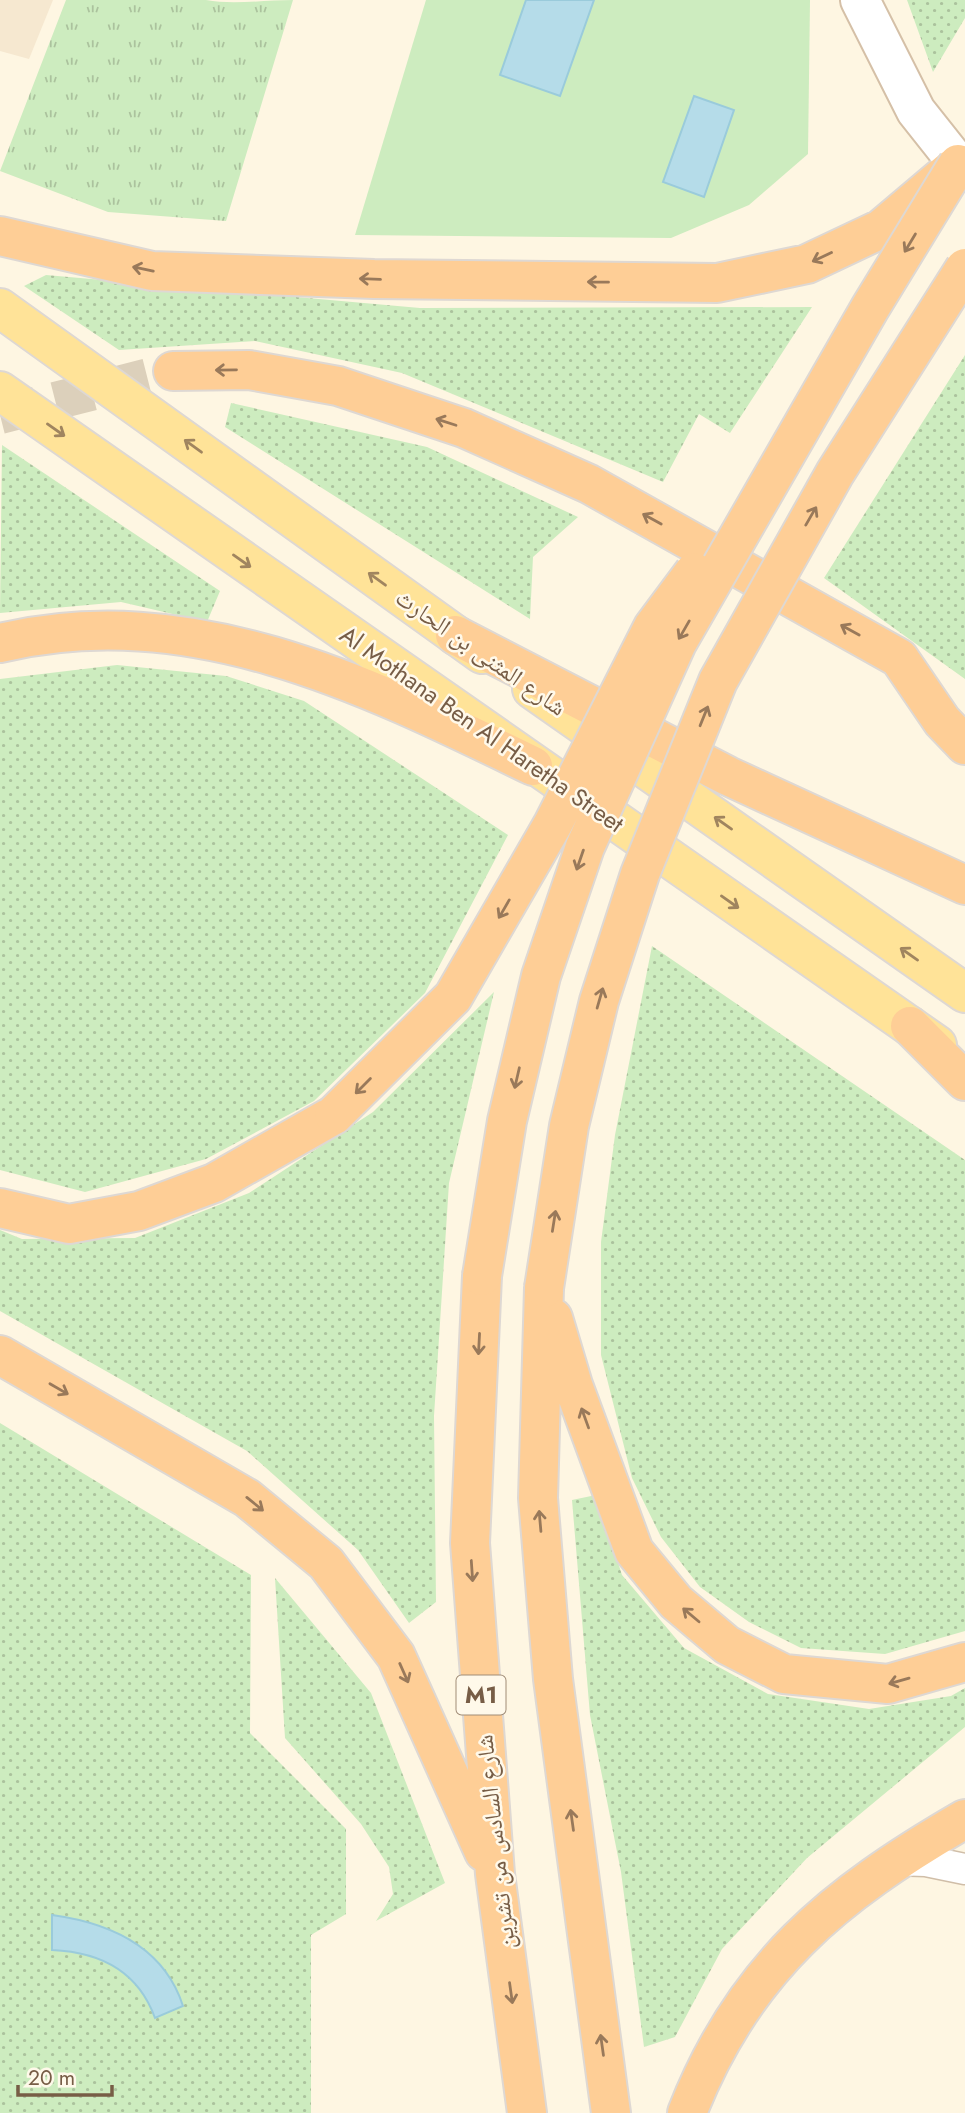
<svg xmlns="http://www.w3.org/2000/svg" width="965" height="2113" font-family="Jost,'Noto Naskh Arabic',sans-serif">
  <defs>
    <pattern id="grass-dots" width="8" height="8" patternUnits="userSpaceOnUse" patternTransform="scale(1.75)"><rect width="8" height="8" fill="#cdecbf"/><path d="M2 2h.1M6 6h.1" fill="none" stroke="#abc29d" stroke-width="1.8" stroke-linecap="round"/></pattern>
    <pattern id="park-tufts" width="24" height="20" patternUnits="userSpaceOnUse" patternTransform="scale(1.75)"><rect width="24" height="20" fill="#cdecbf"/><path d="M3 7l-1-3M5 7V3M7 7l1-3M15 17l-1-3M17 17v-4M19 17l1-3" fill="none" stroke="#abc29d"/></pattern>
  </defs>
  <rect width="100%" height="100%" fill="#fef6e2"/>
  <path fill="#f6e8d0" d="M0 0H53L29 59 0 51Z"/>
  <path fill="url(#grass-dots)" d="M907 0H965V18L933 72Z
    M46 275 420 308 812 307 730 433 699 414 663 482 402 373 255 341 119 350 24 286Z
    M965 355V679L824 578Z
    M231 403 427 447 578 517 533 557 530 619 225 427Z
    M2 445 220 591 207 622 121 602 0 613Z
    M117 665 226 676 304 701 508 835 425 993 314 1101 206 1159 85 1192 0 1170V679Z
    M652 946 965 1160V1631L885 1654 801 1648 749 1622 700 1587 661 1537 632 1478 601 1355V1242L615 1135Z
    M494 992 449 1183 434 1416 436 1602 409 1623 358 1550 247 1451 0 1311V1230L22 1239 135 1238 249 1193 373 1112Z
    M0 1423 251 1575 250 1733 346 1829V1914L311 1935V2113H0Z
    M596 1495 622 1575 684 1648 768 1694 869 1709 951 1696 965 1688V1727L807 1858 722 1949 675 2037 644 2047 621 1872 590 1715 572 1500Z
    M275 1578 371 1693 445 1883 376 1921 393 1894 389 1867 361 1824 285 1738Z"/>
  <path fill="url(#park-tufts)" d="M66 0H206C232 5 265 0 293 0L226 221 108 212 0 171Z"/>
  <path fill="#cdecbf" d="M426 0H810L808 154 749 205 671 238 355 235Z"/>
  <path fill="#b5dce9" stroke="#9acbdb" stroke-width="2" d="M526 0H594L560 96 500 75Z
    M694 96 734 110 704 197 663 182Z
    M52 1915C110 1923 164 1947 183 2006L155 2018C138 1971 99 1952 52 1950Z"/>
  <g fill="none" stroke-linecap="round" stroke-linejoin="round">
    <path stroke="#dcd0bb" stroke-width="38" stroke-dasharray="38 19" stroke-linecap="butt" d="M0 415 173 371"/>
    <g stroke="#d0bea8" stroke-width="33">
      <path id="minor" d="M893 1860 926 1861 965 1869"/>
    </g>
    <g stroke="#d5c0a7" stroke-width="42">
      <path id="secondary" d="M860 0 916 111 958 164"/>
    </g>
    <g stroke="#ded8d3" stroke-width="42">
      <path id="primary" d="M0 308 482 654
        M0 391 937 1045
        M532 689 965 993"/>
    </g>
    <g stroke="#ded8d3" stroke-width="42">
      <path id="trunk" d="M0 236 152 271 374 279 717 283 807 264 881 229 952 169
        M173 371 249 370 338 386 464 428 589 484 899 658 942 721 965 745
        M455 635 728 776 965 885
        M0 643C192 598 365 684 533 766
        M910 1026 965 1081
        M0 1208 69 1224 139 1211 214 1183 334 1115
        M482 1276 470 1543 495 1874 527 2113
        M544 1288 538 1498 553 1679 611 2113
        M553 1318 573 1385 634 1551 676 1602 727 1645 784 1674 888 1684 965 1662
        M0 1355 247 1498 326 1563 396 1656 484 1852
        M687 2113C744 1967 834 1895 965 1819"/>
    </g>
    <use href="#minor" stroke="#fff" stroke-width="30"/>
    <use href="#secondary" stroke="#fff" stroke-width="38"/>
    <use href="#primary" stroke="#ffe398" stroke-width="38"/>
    <use href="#trunk" stroke="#fece96" stroke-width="38"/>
    <g stroke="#ded8d3" stroke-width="42" stroke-linecap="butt">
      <path id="trunk-bridge" d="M334 1115 453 997 553 824 653 627 694 572
        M482 1276 507 1121 541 976 585 847 677 643 870 308 958 164
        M544 1288 569 1126 599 1001 640 874 718 681 835 473 965 268"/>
    </g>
    <use href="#trunk-bridge" stroke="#fece96" stroke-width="38"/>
  </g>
  <defs><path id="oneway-shaft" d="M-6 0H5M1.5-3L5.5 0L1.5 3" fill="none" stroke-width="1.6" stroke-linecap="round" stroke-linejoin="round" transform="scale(1.75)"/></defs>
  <g stroke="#99795a">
    <use href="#oneway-shaft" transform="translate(910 243) rotate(121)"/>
    <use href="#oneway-shaft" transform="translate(822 257) rotate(155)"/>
    <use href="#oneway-shaft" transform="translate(143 269) rotate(-168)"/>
    <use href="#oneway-shaft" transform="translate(370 279) rotate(-178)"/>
    <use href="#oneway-shaft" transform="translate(598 282) rotate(-179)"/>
    <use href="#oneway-shaft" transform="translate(226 370) rotate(179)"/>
    <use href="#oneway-shaft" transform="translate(446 422) rotate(-162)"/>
    <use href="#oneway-shaft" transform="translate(811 516) rotate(-60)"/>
    <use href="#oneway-shaft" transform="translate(652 519) rotate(-151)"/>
    <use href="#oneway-shaft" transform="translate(684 630) rotate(120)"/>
    <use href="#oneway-shaft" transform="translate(850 630) rotate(-151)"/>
    <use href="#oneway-shaft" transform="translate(704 716) rotate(-68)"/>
    <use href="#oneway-shaft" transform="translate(580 860) rotate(109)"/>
    <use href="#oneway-shaft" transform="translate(504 909) rotate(120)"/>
    <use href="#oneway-shaft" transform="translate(600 998) rotate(-74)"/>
    <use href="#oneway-shaft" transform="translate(517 1078) rotate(103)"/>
    <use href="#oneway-shaft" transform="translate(363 1086) rotate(135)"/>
    <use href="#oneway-shaft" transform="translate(554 1221) rotate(-81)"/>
    <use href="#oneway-shaft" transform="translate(479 1344) rotate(93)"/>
    <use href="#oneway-shaft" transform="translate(59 1389) rotate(30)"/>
    <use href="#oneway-shaft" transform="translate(585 1418) rotate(-110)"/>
    <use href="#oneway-shaft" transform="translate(255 1504) rotate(39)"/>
    <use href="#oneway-shaft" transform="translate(540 1521) rotate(-95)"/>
    <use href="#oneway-shaft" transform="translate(472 1571) rotate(86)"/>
    <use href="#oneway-shaft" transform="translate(691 1615) rotate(-140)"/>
    <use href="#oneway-shaft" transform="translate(404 1673) rotate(66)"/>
    <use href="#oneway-shaft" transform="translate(899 1681) rotate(164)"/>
    <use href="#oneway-shaft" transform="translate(572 1820) rotate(-98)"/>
    <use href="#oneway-shaft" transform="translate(511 1993) rotate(82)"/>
    <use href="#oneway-shaft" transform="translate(602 2045) rotate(-98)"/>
  </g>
  <g stroke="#a0855f">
    <use href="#oneway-shaft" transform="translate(56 430) rotate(35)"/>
    <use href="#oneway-shaft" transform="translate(193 446) rotate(-144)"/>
    <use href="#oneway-shaft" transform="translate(242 561) rotate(35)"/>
    <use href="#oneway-shaft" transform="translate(377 579) rotate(-144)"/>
    <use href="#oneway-shaft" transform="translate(723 823) rotate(-145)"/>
    <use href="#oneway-shaft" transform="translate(730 902) rotate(35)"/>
    <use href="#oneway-shaft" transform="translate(909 954) rotate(-145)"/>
  </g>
  <g text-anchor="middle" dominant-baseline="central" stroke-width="5" stroke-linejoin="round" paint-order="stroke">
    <rect fill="#fff9ea" stroke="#a08c77" stroke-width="2" x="456.5" y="1675.5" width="49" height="39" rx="5"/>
    <g font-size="23" font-weight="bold" fill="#775d46">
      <text x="481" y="1695">M1</text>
    </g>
    <g font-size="24" fill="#775d46" stroke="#fff9ea">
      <text transform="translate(481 652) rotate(35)">شارع المثنى بن الحارث</text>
      <text transform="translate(482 729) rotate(35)">Al Mothana Ben Al Haretha Street</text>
      <text transform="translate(495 1842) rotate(-96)">شارع السادس من تشرين</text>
    </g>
  </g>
  <path d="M18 2085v10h94v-10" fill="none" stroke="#775d46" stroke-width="3.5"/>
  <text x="28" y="2085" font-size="21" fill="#775d46" stroke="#fff9ea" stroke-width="5" paint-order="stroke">20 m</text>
</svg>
